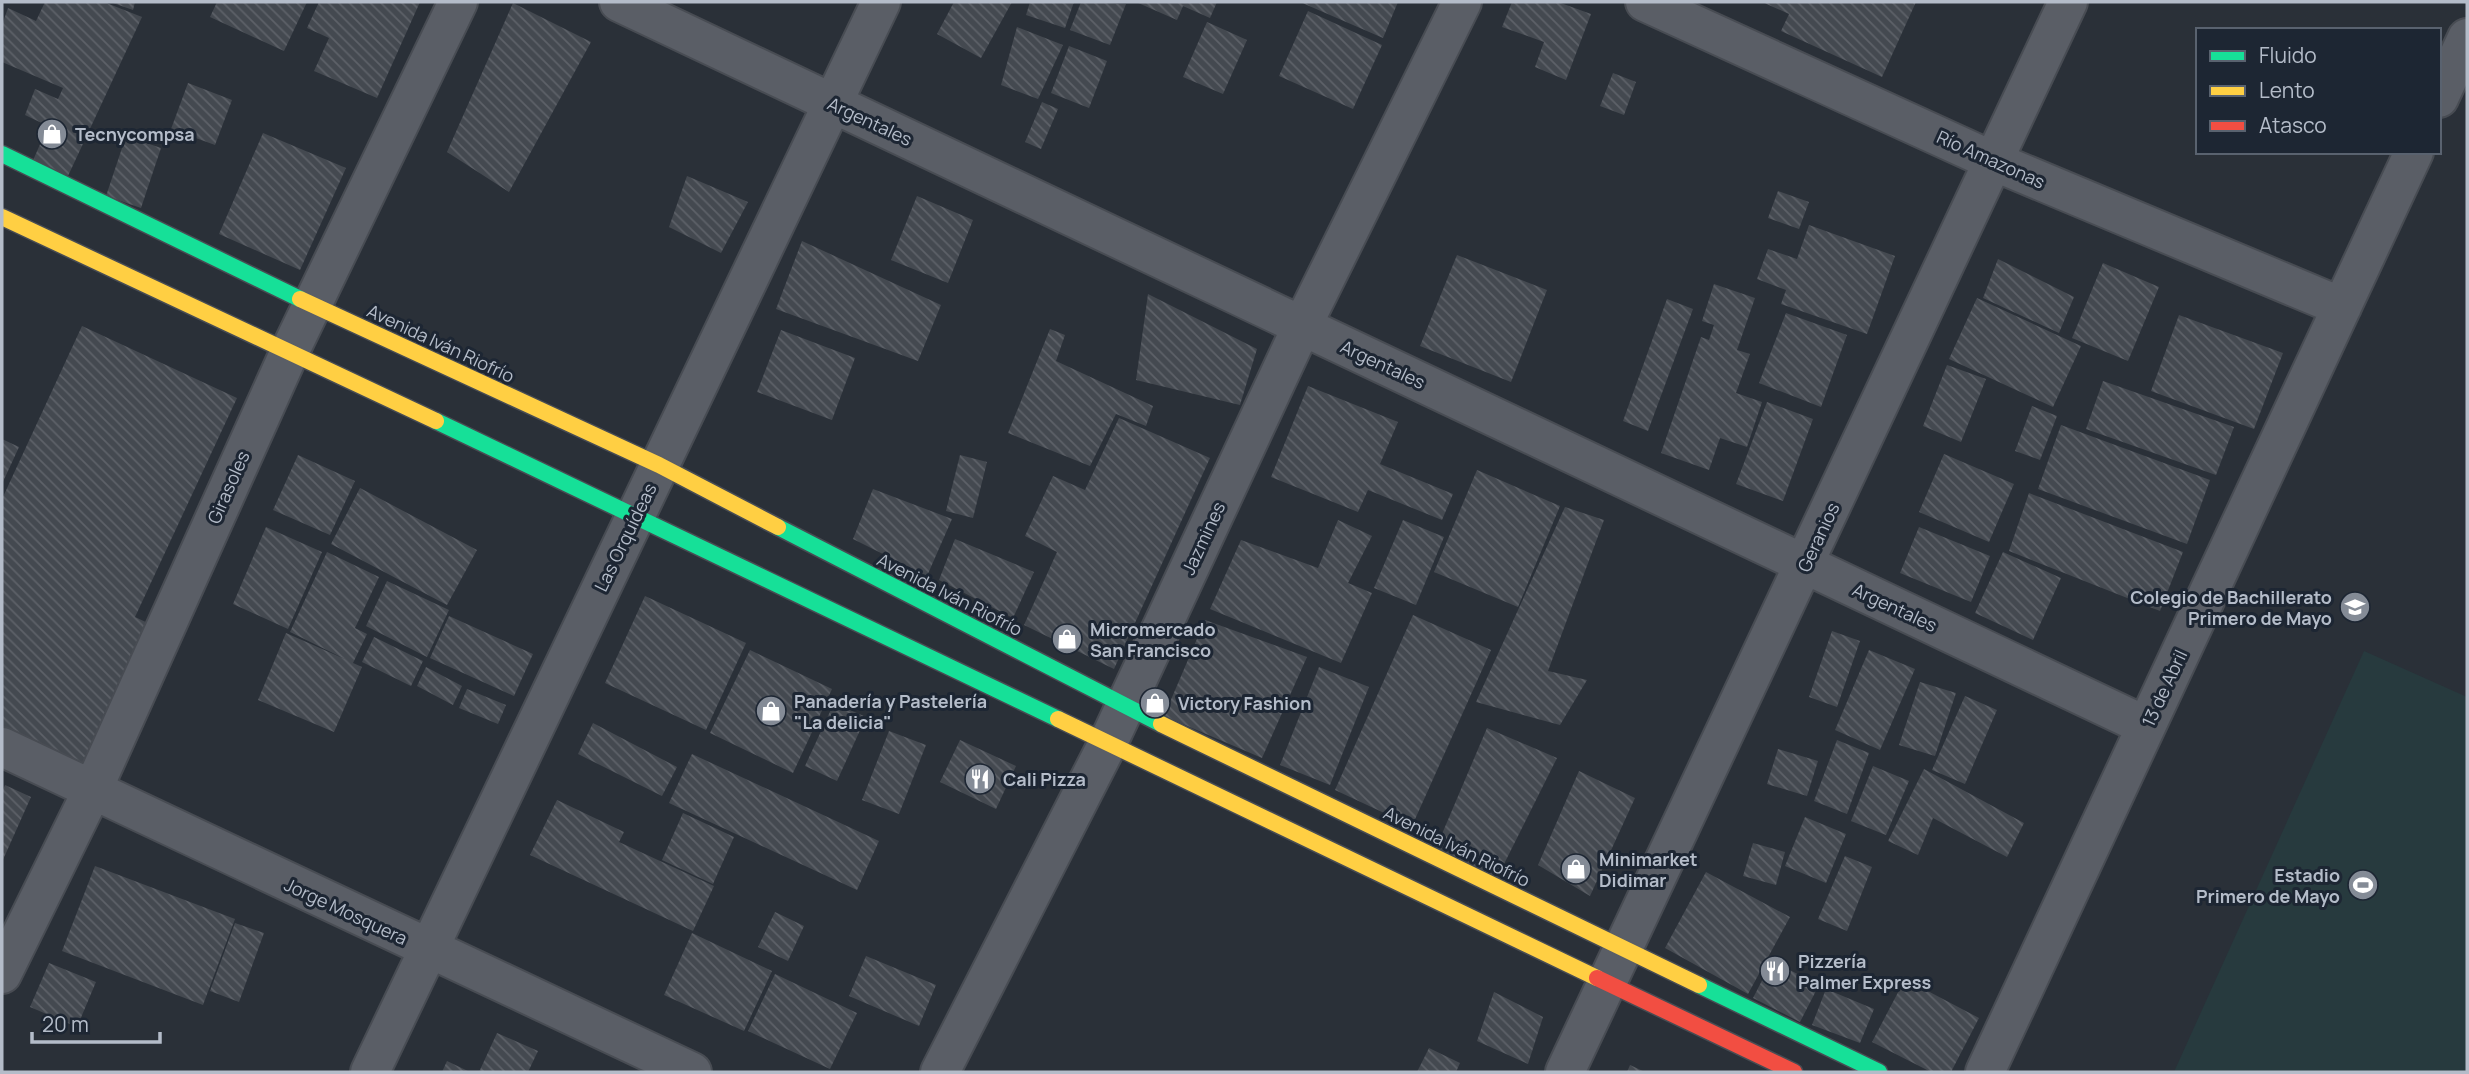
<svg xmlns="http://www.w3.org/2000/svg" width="2469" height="1074" font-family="Manrope,sans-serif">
  <defs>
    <pattern id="building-back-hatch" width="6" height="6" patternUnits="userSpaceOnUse" patternTransform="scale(1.75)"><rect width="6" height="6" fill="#444950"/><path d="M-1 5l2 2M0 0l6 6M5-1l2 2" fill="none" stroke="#5d6168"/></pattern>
  </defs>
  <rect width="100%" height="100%" fill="#2a3038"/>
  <path fill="#273a3e" d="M2364 651 2467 697V1072H2174Z"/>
  <path fill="url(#building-back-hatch)" d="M45 2H104L142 17 68 176 31 165 48 126 25 115 35 89 58 99 63 88 2 62V25L8 8 36 21Z
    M110 2H135L133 10Z
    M217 2H307L284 51 210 17Z
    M319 2H420L377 98 314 71 329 38 307 28Z
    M954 2H1012L981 58 937 34Z
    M1030 2H1074L1065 28 1026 15Z
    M1081 2 1126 4 1110 45 1070 30Z
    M1136 2H1217L1210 18 1183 6 1177 20Z
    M1300 2H1398L1383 38Z
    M1512 2H1558L1591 14 1566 80 1535 67 1544 42 1502 27Z
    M1762 2H1916L1882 77 1781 31 1789 14Z
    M513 3 591 42 509 192 447 152Z
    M1308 11 1382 45 1353 109 1279 76Z
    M1207 22 1247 40 1223 94 1183 77Z
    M1017 27 1063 45 1038 99 1001 85Z
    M1069 46 1107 61 1089 108 1051 93Z
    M1613 73 1636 82 1624 115 1600 106Z
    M188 83 232 100 215 145 171 129Z
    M1042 102 1058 109 1041 149 1025 142Z
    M263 133 346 168 300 270 219 234Z
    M126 136 161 148 141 208 106 196Z
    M687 176 748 202 721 253 669 227Z
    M1778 191 1809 202 1799 229 1768 218Z
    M917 196 973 220 948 283 891 260Z
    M1809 225 1895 256 1867 334 1781 304 1786 290 1757 279 1768 249 1797 259Z
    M802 241 941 305 918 361 776 309Z
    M1457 255 1547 290 1511 382 1420 346Z
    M1998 259 2074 297 2059 333 1983 298Z
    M2103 263 2159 287 2128 361 2072 338Z
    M1714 284 1755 298 1737 350 1750 354 1736 393 1762 402 1747 447 1720 438 1709 470 1661 453 1701 337 1709 340 1714 325 1702 321Z
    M1148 294 1257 349 1240 405 1136 380Z
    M1977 298 2081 346 2053 407 1949 359Z
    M1667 299 1693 309 1648 431 1623 421Z
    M1786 313 1847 335 1821 407 1759 383Z
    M2179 315 2283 353 2254 429 2151 391Z
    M82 326 237 398 135 617 150 624 83 770 2 732V499Z
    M1050 329 1065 335 1056 361 1153 406 1146 426 1116 414 1090 466 1008 433Z
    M781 330 855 358 832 420 757 392Z
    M1947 365 1986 379 1961 442 1923 426Z
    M2103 381 2234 427 2216 475 2086 429Z
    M1308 386 1398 422 1380 464 1453 494 1442 520 1368 490 1358 512 1271 477Z
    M1767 402 1813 419 1783 501 1736 484Z
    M2032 406 2057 416 2040 460 2015 451Z
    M1119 418 1210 458 1114 669 1024 625 1057 552 1025 536 1053 476 1085 490Z
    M2061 425 2210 480 2187 544 2038 489Z
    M2 439 19 447 2 484Z
    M1944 454 2014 484 1989 542 1919 512Z
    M298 455 355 481 330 535 273 510Z
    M960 455 987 462 973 518 946 511Z
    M1477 470 1560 506 1518 607 1434 572Z
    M360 488 477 550 447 605 331 544Z
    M873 489 952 519 927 576 853 539Z
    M2029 493 2183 552 2160 611 2009 551Z
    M1565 507 1604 520 1548 671 1587 680 1560 725 1476 702Z
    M1338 520 1372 536 1348 583 1372 593 1341 663 1210 609 1241 540 1318 568Z
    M1403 520 1444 537 1416 605 1374 588Z
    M266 527 322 552 288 629 233 604Z
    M1919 527 1990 556 1971 602 1900 573Z
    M955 539 1034 572 1013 618 939 580Z
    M327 552 379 577 355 628 367 634 353 663 362 667 334 732 258 700 286 633 347 660 290 632Z
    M2003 552 2061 578 2033 640 1975 613Z
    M387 581 449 610 427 657 366 626Z
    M645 596 746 643 706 730 605 683Z
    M1413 615 1491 650 1412 826 1335 790Z
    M449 616 533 654 514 696 430 658Z
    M1205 620 1307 657 1262 758 1164 716Z
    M1832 631 1860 641 1837 707 1809 697Z
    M374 637 423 661 411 686 362 662Z
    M750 650 832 689 793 773 710 733Z
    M1869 650 1915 669 1880 750 1835 730Z
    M426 667 462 686 453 705 417 686Z
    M1319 667 1369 687 1330 785 1280 765Z
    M1920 682 1956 693 1935 756 1899 745Z
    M467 689 506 705 498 724 459 708Z
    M1965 696 1997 710 1965 784 1932 770Z
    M834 703 866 717 837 781 805 766Z
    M593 723 677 767 662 796 578 754Z
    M1487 728 1557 758 1497 878 1436 848Z
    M889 731 926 745 899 814 862 800Z
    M960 740 1016 766 996 809 940 782Z
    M1837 740 1869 753 1847 814 1814 801Z
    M1778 749 1818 761 1807 796 1767 784Z
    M692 754 879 841 857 890 669 803Z
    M1873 766 1909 781 1886 835 1851 821Z
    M1924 769 2024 823 2007 857 1933 818 1918 855 1888 841Z
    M1579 771 1635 798 1590 896 1538 865Z
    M5 785 31 797 2 862V792Z
    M557 800 624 832 619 842 714 886 693 931 530 855Z
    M683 813 734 837 713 884 662 860Z
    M1805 817 1846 834 1826 883 1785 866Z
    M1753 843 1785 852 1776 885 1743 876Z
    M1845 856 1872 867 1847 931 1818 919Z
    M95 866 235 919 203 1005 62 951Z
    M1706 872 1790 917 1748 994 1665 948Z
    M775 912 804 926 788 961 758 947Z
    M235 923 264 933 239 1002 210 991Z
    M692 933 772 971 744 1031 664 995Z
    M866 956 936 985 919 1026 849 996Z
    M1772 961 1819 985 1800 1022 1753 998Z
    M49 963 96 982 77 1027 30 1007Z
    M775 974 857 1013 830 1069 748 1031Z
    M1905 979 1979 1018 1951 1072H1931L1872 1042Z
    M1826 989 1874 1009 1860 1043 1812 1025Z
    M1494 992 1543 1017 1528 1064 1477 1041Z
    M497 1033 538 1051 528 1072H479Z
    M1429 1048 1460 1063 1456 1072H1417Z
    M447 1061 470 1072H442Z
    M1630 1065 1645 1072H1627Z"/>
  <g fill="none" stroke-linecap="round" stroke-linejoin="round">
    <g stroke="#484c53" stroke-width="42">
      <path id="street" d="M619 2 2146 726
        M1645 2 1993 161 2342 307
        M2439 98 2467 38
        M2 747 692 1072
        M2 974 92 791 290 351 458 2
        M370 1072 881 2
        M940 1072 1108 743 1302 326 1462 2
        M1565 1072 2068 2
        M1985 1072 2414 152"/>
    </g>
    <g stroke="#484c53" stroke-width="19">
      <path id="fast" d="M2 154 300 299
        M436 421 1058 719
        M778 527 1161 724
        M1699 985 1879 1072"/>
    </g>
    <g stroke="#484c53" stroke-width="19">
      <path id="slow" d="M2 217 436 421
        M300 299 659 465 778 527
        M1058 719 1597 978
        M1161 724 1699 985"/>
    </g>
    <g stroke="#484c53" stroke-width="19">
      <path id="jam" d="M1597 978 1794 1072"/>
    </g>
    <use href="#street" stroke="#5a5e66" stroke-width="38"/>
    <use href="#fast" stroke="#16e098" stroke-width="16"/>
    <use href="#slow" stroke="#ffcf43" stroke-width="16"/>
    <use href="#jam" stroke="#f24e42" stroke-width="16"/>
  </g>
  <defs>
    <g id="shop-disc" transform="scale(1.575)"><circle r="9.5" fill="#848b96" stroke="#1d2633"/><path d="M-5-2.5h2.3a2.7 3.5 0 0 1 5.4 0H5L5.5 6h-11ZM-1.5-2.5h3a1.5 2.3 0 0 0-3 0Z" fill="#fff"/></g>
    <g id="university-disc" transform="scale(1.575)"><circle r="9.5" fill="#848b96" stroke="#1d2633"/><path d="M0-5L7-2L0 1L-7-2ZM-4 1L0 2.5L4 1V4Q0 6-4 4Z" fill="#fff"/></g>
    <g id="restaurant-disc" transform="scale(1.575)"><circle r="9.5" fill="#848b96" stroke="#1d2633"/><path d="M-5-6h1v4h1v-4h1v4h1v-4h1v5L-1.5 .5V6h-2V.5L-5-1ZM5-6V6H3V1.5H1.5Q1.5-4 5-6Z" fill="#fff"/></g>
    <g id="stadium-disc" transform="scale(1.575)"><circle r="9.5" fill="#848b96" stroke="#1d2633"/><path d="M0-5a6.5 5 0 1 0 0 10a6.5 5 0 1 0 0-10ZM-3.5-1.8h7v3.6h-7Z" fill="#fff"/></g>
  </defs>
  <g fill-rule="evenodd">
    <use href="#shop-disc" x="52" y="134"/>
    <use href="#university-disc" x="2355" y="607"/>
    <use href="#shop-disc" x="1067" y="639"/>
    <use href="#shop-disc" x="1155" y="703"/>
    <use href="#shop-disc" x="771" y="711"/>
    <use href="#restaurant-disc" x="980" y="779"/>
    <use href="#shop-disc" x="1576" y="869"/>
    <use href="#stadium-disc" x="2363" y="885"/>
    <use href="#restaurant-disc" x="1775" y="971"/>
  </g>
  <g text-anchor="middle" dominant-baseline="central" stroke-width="6" stroke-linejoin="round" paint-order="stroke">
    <g font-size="18" fill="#b4bcc9" stroke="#1d2633">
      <text transform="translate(870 121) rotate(25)">Argentales</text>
      <text transform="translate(1991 159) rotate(24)">Río Amazonas</text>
      <text transform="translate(441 343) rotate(25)">Avenida Iván Riofrío</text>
      <text transform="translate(1383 364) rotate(25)">Argentales</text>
      <text transform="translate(228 487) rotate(-66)">Girasoles</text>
      <text transform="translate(625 537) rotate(-64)">Las Orquídeas</text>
      <text transform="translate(1818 537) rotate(-65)">Geranios</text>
      <text transform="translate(1203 538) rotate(-65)">Jazmines</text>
      <text transform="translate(950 594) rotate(27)">Avenida Iván Riofrío</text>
      <text transform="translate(1895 607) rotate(25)">Argentales</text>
      <text transform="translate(2164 688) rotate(-65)">13 de Abril</text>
      <text transform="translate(1457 846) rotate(26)">Avenida Iván Riofrío</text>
      <text transform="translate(346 911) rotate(25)">Jorge Mosquera</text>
    </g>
    <g font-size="18" font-weight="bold" fill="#b4bcc9" stroke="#1d2633" text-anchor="start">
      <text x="75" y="134">Tecnycompsa</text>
      <text x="2332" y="597" text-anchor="end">Colegio de Bachillerato<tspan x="2332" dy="21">Primero de Mayo</tspan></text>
      <text x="1090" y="629">Micromercado<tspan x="1090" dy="21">San Francisco</tspan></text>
      <text x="794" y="701">Panadería y Pastelería<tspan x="794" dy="21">"La delicia"</tspan></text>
      <text x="1178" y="703">Victory Fashion</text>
      <text x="1003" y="779">Cali Pizza</text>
      <text x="1599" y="859">Minimarket<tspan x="1599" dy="21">Didimar</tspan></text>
      <text x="2340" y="875" text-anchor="end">Estadio<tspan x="2340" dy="21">Primero de Mayo</tspan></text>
      <text x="1798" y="961">Pizzería<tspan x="1798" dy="21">Palmer Express</tspan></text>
    </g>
  </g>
  <rect width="2469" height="1074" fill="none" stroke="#b4bcc9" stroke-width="7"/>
  <rect x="2196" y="28" width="245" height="126" fill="#1d2633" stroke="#59626f" stroke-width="2"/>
  <rect x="2210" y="51" width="35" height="10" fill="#16e098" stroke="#59626f" stroke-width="2"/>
  <text x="2259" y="63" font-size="21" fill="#b4bcc9">Fluido</text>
  <rect x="2210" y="86" width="35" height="10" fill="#ffcf43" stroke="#59626f" stroke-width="2"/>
  <text x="2259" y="98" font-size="21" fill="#b4bcc9">Lento</text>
  <rect x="2210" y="121" width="35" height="10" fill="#f24e42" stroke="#59626f" stroke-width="2"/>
  <text x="2259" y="133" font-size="21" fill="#b4bcc9">Atasco</text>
  <path d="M32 1032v10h128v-10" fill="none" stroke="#b4bcc9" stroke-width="3.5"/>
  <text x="42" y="1032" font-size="21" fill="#b4bcc9" stroke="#1d2633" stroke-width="5" paint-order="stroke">20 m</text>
</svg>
